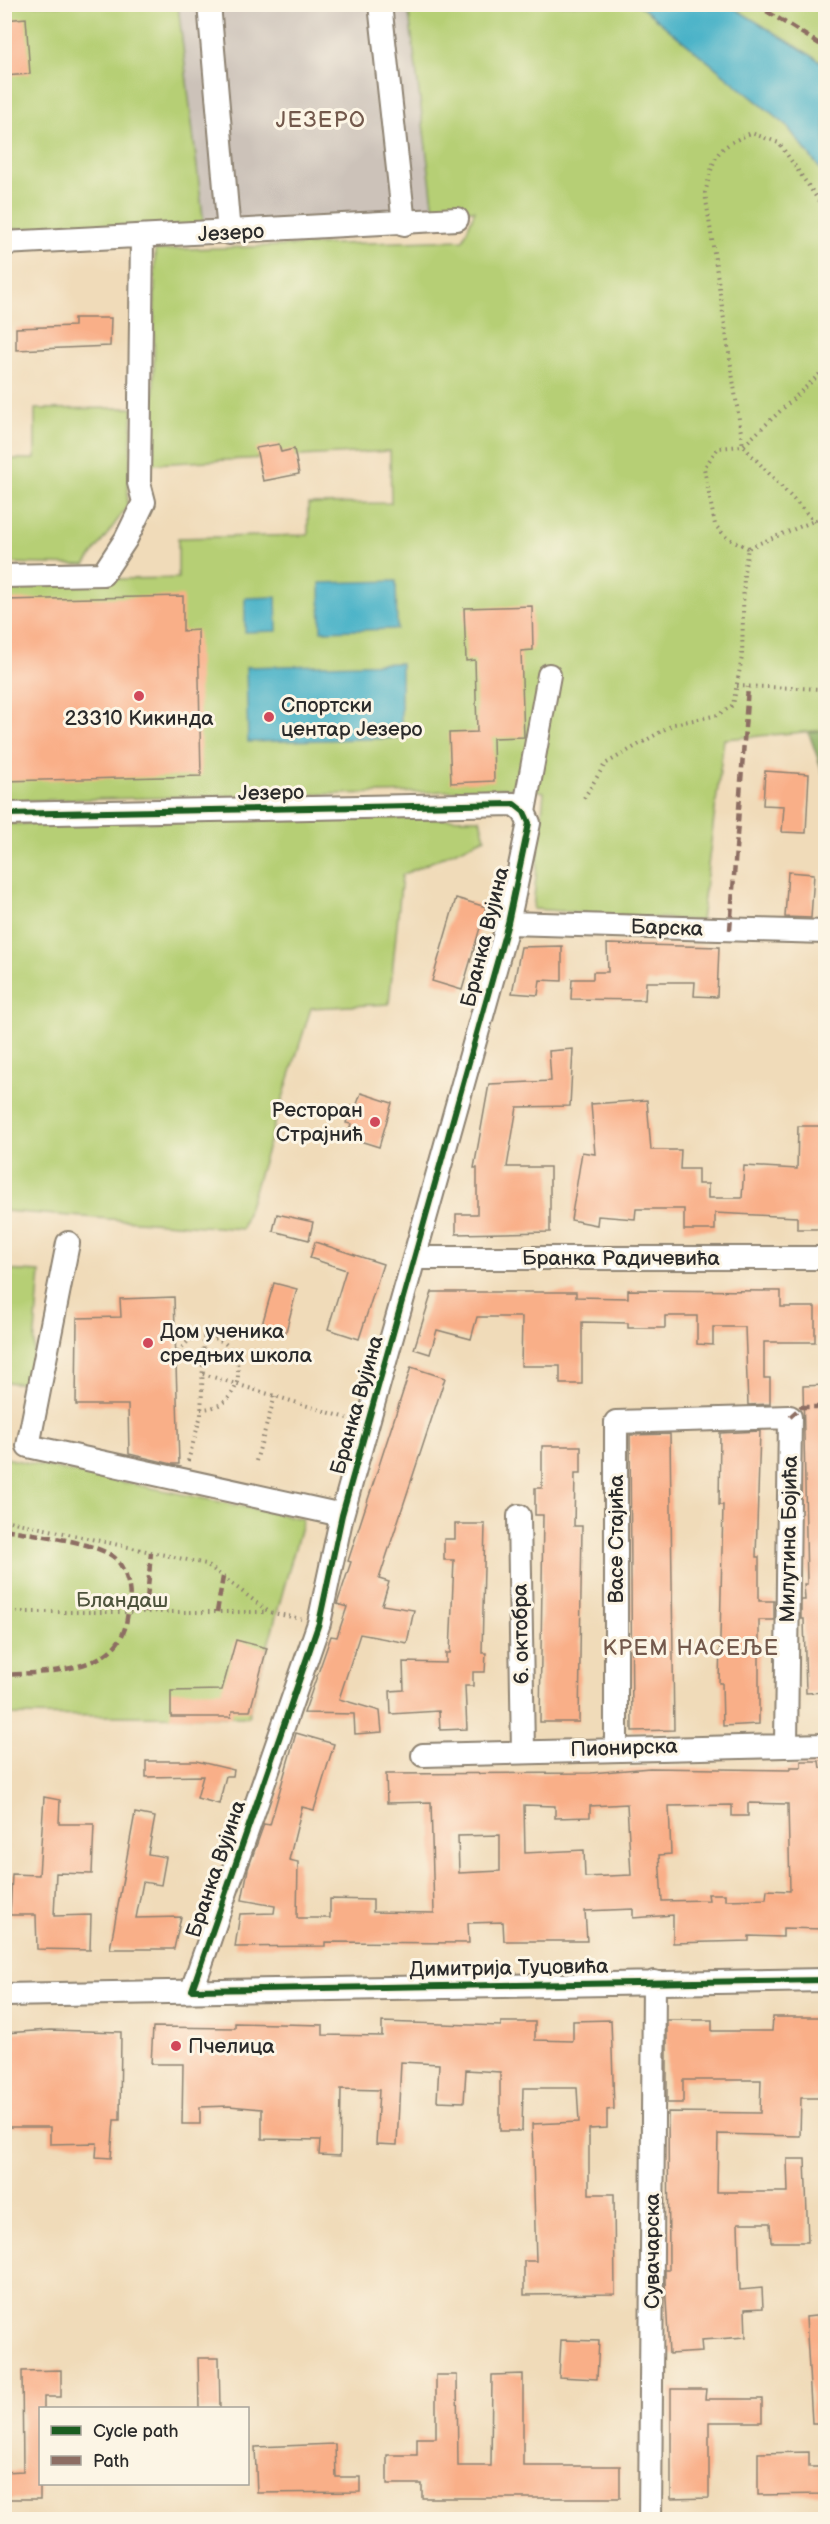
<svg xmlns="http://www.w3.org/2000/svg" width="830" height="2524" font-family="'Balsamiq Sans',sans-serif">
  <rect width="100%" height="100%" fill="#fcf5e5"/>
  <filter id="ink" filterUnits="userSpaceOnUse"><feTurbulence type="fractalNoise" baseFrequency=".0167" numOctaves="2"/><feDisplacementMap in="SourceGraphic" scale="12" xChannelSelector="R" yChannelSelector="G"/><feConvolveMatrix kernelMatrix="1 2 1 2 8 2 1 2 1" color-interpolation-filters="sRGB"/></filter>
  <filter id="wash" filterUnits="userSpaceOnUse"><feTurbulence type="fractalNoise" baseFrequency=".008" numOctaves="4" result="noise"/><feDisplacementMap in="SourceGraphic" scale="24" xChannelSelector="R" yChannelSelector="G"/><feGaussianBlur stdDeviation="1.35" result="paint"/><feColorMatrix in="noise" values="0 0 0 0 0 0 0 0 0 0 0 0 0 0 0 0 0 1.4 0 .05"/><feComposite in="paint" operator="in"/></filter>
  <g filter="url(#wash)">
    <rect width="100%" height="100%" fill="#f0dbb9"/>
    <path fill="#ccc2b9" d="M178 5H408L434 211 204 226Z"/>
    <path fill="#b6cf74" stroke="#707d50" stroke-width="1.5" d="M4 5H178L204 226 5 229Z
      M408 5H639L786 125 825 175V730L724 739 701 921 533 909 544 792 522 787 429 792 5 801 4 581 178 578V538L308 535V504L391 503 390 451 153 464 155 250 463 240 475 210 434 211Z
      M729 5H825V64Z
      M133 408 127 507 85 565 5 563V459H35V409Z
      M399 818 480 819 485 838 402 875 389 1004 311 1008 242 1229 5 1211 4 824Z
      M4 1270 40 1272 31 1384 5 1382Z
      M5 1458 303 1519 248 1717 5 1715Z"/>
    <path fill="#90b266" stroke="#5e6e48" stroke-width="1.5" d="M825 730H826L825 779 809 733Z"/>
    <path fill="#49b2c8" stroke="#3a6e7a" stroke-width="1.5" d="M639 5H729L825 64V175L786 125Z
      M396 581 397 629 321 631 320 583Z
      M276 597 277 631 245 632V598Z
      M401 663V738L248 742 246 667Z"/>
    <g id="blocks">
      <path fill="#f9af88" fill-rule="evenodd" d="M26 18 30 74 4 76V20Z
        M74 318H111L110 346 16 350V328L74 326Z
        M279 444 281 452 294 449 299 474 263 481 256 448Z
        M183 596V631L198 630 201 776 4 781V600Z
        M532 606 533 650 521 651 524 737 493 738 494 781 451 783 449 733 477 732 475 660 466 661 464 608Z
        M765 771 809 774 806 833 782 832 784 806 763 805Z
        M788 872 814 874 811 918 785 917Z
        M456 898 486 907 462 990 432 981Z
        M607 944 719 947 717 997 694 996 695 982H646L645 1000 571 999 572 979H593V972H608Z
        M562 946V981L540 980 538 995 512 993 521 947Z
        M573 1049 570 1106 517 1107 507 1167H550V1232L456 1234V1214H477V1168H474L489 1084 551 1081 549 1051Z
        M361 1093 392 1103 379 1147 347 1137 351 1124 346 1123 351 1106 356 1107Z
        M647 1100 651 1150H681L680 1169H698V1184H708V1198H742L744 1166 797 1169 798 1126H825V1229H797V1217L715 1213V1230H684V1209H636L635 1219 598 1216 597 1225 571 1220 582 1152 595 1154 591 1104Z
        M277 1214 313 1222 309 1240 273 1231Z
        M315 1242 383 1264 359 1339 328 1329 346 1270 310 1258Z
        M274 1283 297 1289 285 1335 261 1328Z
        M628 1290 781 1291V1307H815V1342H764V1378H770V1404L748 1405 745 1327H713V1345L697 1344V1316H665V1328H628V1323L582 1322V1384H560V1366H521L522 1317H477L471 1339 437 1330 430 1354 414 1349 432 1292H576V1297L628 1298Z
        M174 1297 179 1464H172L129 1454 128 1405H76L77 1318 121 1317 120 1299Z
        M411 1367 445 1378 379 1579 389 1582 382 1605 414 1610 407 1643 360 1634 339 1699 380 1711 382 1732 355 1734 354 1714 304 1713 331 1636 337 1637 347 1607 337 1604 351 1562 348 1561Z
        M825 1385V1692L806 1693 804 1619H801V1600H805L804 1584H807L803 1386Z
        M760 1431 756 1557H759V1601H774V1620H759V1724L723 1726 722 1683H719L723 1505H719L720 1433Z
        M670 1434 674 1730 632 1731 630 1435Z
        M542 1446H581V1473H575L574 1526H582L579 1722H540L543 1515H535V1488H542Z
        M455 1524H485L482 1653H486L485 1672H473V1686H465L467 1729 440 1730 439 1711 391 1714 390 1691 404 1690 403 1662 446 1663V1653H450L454 1560H444V1539H455Z
        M236 1640 267 1648 250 1711H232L231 1717H171V1691L222 1690Z
        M296 1733 334 1744 314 1810 302 1807 289 1860 298 1862 297 1918H330V1899L373 1900V1912L434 1913 431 1802 387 1803 386 1774 591 1773 650 1768 790 1770V1767H801V1761H819L820 1768H825V1929L783 1928V1937L749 1936V1941L673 1943V1915L633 1918V1909L585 1911 587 1941H504L503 1922 468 1923 469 1943 325 1942V1946L235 1947 240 1914 274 1913 275 1906 242 1900 248 1869 264 1824 270 1825ZM748 1803 788 1804 790 1891 767 1890 766 1899 725 1900V1894H708L709 1900 662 1901 659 1855 671 1854 669 1806 732 1805V1816H748ZM627 1804 631 1875 585 1877 584 1850 525 1853 524 1805 555 1806V1818L590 1817V1806ZM500 1835V1871L459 1873 458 1836Z
        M146 1761H196L234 1770 233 1776H226L219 1804 197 1798 203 1776 146 1777Z
        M44 1797 60 1800 59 1824H94L92 1874 56 1873 54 1916 91 1915 90 1950 37 1949 36 1915H10L12 1874 39 1875Z
        M135 1813 155 1817 148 1854 166 1857 161 1885 143 1882 136 1918 181 1917 174 1949H110Z
        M773 2017H825V2098H801L800 2136 718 2134 717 2192H788L787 2159H805L808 2242H771L770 2223H738L740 2290 762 2288 763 2308 745 2309 746 2337 701 2340 702 2352 669 2354 665 2281V2270H669L668 2112 760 2113 761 2080H683V2103H667V2020H712V2031H772Z
        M611 2020 614 2109 607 2110V2128L589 2129V2194H614L615 2294 524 2295V2261H536L532 2124 579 2122 577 2088H523L522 2131H500V2072L466 2070 464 2102 437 2101 439 2064 401 2062 397 2145 376 2144 379 2090 341 2089 340 2156 319 2155 320 2140 262 2139V2109L229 2106 200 2107V2124H182L183 2064H151L153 2027 235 2028V2023L323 2025V2035L382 2036V2022L501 2026V2022H535V2040L573 2041V2021Z
        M50 2030 121 2032 120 2120H114L111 2158 96 2157 97 2143 50 2144V2127H8V2088L4 2089V2033Z
        M825 2315V2423H812L806 2317Z
        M561 2340 599 2341 597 2379 559 2377Z
        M198 2358H219L220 2409H199Z
        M61 2370V2397H44V2409H40V2499H4V2472L23 2471 22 2371Z
        M523 2374V2466H620V2498H422V2484H387V2455H417V2438H436V2375H457L458 2466H491L492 2375Z
        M671 2389H706L705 2399H762V2422H709V2498L671 2499Z
        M335 2444 336 2477H360V2492L257 2493 255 2447Z
        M809 2452V2467H825V2494L758 2495V2453Z"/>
    </g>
  </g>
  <g filter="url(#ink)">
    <use href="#blocks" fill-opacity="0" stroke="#8e8372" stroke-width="1.5"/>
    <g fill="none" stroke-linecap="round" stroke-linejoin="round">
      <g stroke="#8e8372" stroke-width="26">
        <path id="minor" d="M209 4 229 233
          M380 4 404 224
          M4 243 457 219
          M4 576 103 574 126 539 144 502 139 483 142 237
          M524 812 549 675
          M4 814 514 804 524 812 529 823 508 923 342 1515 319 1623 192 1990
          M508 923 826 932
          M68 1243 28 1446 342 1515
          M416 1258H826
          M519 1516 523 1751
          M616 1748V1422L790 1417 786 1744
          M423 1755 826 1745
          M4 1995 826 1980
          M650 2520 654 1982"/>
      </g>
      <path stroke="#8e8372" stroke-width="4" stroke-dasharray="1.5 4.5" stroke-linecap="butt" d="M815 522 743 446 705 193C716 153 713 150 751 133L779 143 826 211
        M748 548 727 538 715 525 704 468 718 448 743 446 826 368
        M737 686 826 689
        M584 798 605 764 674 724 718 715 733 705 742 657 744 572 748 548 826 516
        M178 1352 189 1340C247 1320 257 1408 201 1409
        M203 1374 347 1418
        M188 1461 201 1415 204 1336
        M256 1461 275 1396
        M4 1520 206 1564 269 1612 301 1619
        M4 1612H268"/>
      <use href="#minor" stroke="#fff" stroke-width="22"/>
      <path stroke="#8d6e63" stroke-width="4.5" stroke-dasharray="9 4.5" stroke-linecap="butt" d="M755 4 826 48
        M730 930 748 687
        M790 1417 801 1407H826
        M4 1529C31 1534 97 1542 115 1558 126 1569 132 1590 129 1605 128 1612 127 1620 125 1628 111 1673 43 1672 4 1675
        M146 1612 151 1552
        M217 1612 223 1577"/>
      <g stroke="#fcf5e5" stroke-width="10">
        <path id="cycleway" d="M4 814 514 804 524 812 529 823 508 923 342 1515 319 1623 192 1990 826 1980"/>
      </g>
      <use href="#cycleway" stroke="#1b5e20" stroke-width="6"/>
    </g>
  </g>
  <g fill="#d1495b" stroke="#fcf5e5" stroke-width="2">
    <circle cx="139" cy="696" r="6"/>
    <circle cx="269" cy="717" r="6"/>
    <circle cx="375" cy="1122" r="6"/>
    <circle cx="148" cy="1343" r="6"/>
    <circle cx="176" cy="2046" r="6"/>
  </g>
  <g text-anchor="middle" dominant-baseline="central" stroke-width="6" stroke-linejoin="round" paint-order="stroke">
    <g font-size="21" fill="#2b2b2b" stroke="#fcf5e5">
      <text transform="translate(231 233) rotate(-3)">Језеро</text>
      <text transform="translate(271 793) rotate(-1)">Језеро</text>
      <text transform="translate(667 928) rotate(2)">Барска</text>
      <text transform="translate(485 937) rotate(-76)">Бранка Вујина</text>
      <text x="621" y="1258">Бранка Радичевића</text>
      <text transform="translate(357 1405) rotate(-74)">Бранка Вујина</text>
      <text transform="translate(616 1539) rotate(-90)">Васе Стајића</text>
      <text transform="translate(789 1539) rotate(-89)">Милутина Бојића</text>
      <text transform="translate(521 1634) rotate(-91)">6. октобра</text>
      <text transform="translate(624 1748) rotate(-2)">Пионирска</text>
      <text transform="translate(216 1869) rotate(-71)">Бранка Вујина</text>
      <text transform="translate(509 1968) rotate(-1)">Димитрија Туцовића</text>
      <text transform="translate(652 2251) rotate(-90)">Сувачарска</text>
    </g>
    <g font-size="21" fill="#2b2b2b" stroke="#fcf5e5" text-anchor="start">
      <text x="281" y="705">Спортски<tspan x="281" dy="24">центар Језеро</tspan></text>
      <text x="139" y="718" text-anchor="middle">23310 Кикинда</text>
      <text x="363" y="1110" text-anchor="end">Ресторан<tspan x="363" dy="24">Страјнић</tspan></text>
      <text x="160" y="1331">Дом ученика<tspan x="160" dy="24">средњих школа</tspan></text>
      <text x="188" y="2046">Пчелица</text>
    </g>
    <g font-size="21" fill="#4e543d" stroke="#fcf5e5">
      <text x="122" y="1600">Бландаш</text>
    </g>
    <g font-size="22" letter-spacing="1.5" fill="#73594c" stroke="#fcf5e5">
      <text x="321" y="120">ЈЕЗЕРО</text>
      <text x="691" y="1648">КРЕМ НАСЕЉЕ</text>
    </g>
  </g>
  <rect width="830" height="2524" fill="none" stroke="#fcf5e5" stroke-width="24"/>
  <rect x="39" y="2407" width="210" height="78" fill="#fcf5e5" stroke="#a8a49b" stroke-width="1.5"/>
  <rect x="51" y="2426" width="30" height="9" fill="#1b5e20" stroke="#a8a49b" stroke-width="1.5"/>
  <text x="93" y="2437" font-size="18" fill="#2b2b2b">Cycle path</text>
  <rect x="51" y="2456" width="30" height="9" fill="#8d6e63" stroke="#a8a49b" stroke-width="1.5"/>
  <text x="93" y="2467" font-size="18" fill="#2b2b2b">Path</text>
</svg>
